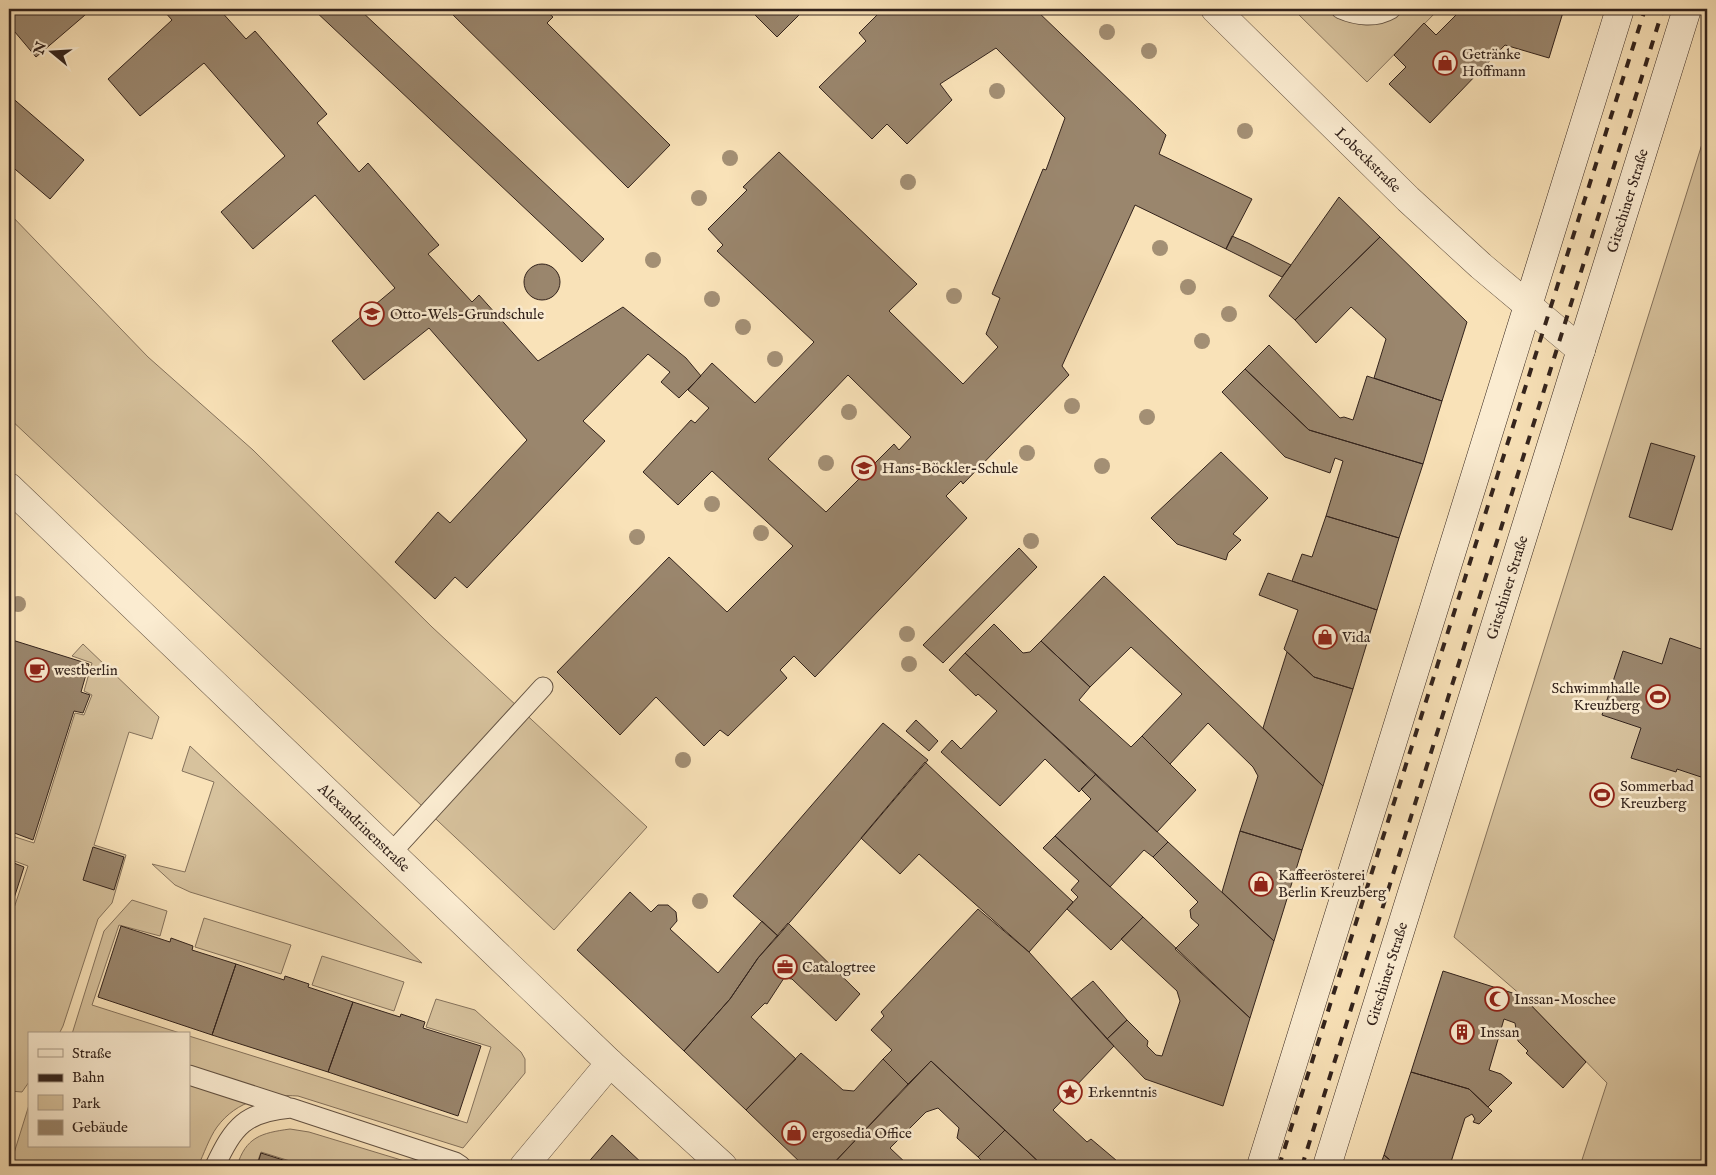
<svg xmlns="http://www.w3.org/2000/svg" width="1716" height="1175" font-family="'IM FELL English',serif">
  <rect width="100%" height="100%" fill="#f9e2b8"/>
  <filter id="stains"><feTurbulence type="fractalNoise" baseFrequency=".004" numOctaves="4"/><feColorMatrix values="0 0 0 0 .2 0 0 0 0 .09 0 0 0 0 .02 0 0 0 .5 -.17"/></filter>
  <radialGradient id="worn" r=".72"><stop offset=".6" stop-color="#630" stop-opacity="0"/><stop offset="1" stop-color="#630" stop-opacity=".3"/></radialGradient>
  <path fill="#d7c29d" stroke="#85725c" d="M1293 9H1439L1367 82Z
    M1702 144 1707 145V1166H1580L1607 1083 1522 996 1454 937Z
    M9 213 148 357 253 450 432 627 647 827 554 930 9 418Z
    M83 644 159 717 152 739 129 732 94 845 126 855 112 903 98 919 63 1026 59 1034H29V1082L22 1092 9 1091V923L28 866 9 859V835L34 843 75 713 84 715 92 695 84 691 92 663 72 656Z
    M190 746 422 963 190 892 175 885 152 864 185 872 214 782 182 771Z
    M132 900 167 911 160 936 119 925 92 1005 183 1034H72L104 931Z
    M204 918 291 945 281 974 195 947Z
    M322 956 404 982 394 1011 312 985Z
    M436 999 475 1010 521 1052 525 1059V1073L463 1148 298 1096C267 1094 237 1100 217 1127 209 1138 204 1154 198 1166H10L29 1105V1146H189V1036L467 1123 491 1047 426 1027Z
    M290 1129 309 1132 421 1166H306L261 1152 256 1166H237C246 1137 261 1133 290 1129Z"/>
  <path fill="#9a866d" stroke="#33231c" fill-rule="evenodd" d="M9 9H92L36 57 9 25Z
    M167 9H219L246 39 255 31 327 114 317 123 359 172 368 163 439 245 428 254 472 302 479 295 538 361 623 307 686 358 701 376 679 398 661 382 670 372 648 354 583 421 605 441 467 588 455 577 435 599 395 562 438 512 450 523 527 440 429 328 364 380 332 341 395 288 315 195 253 249 221 212 285 156 204 63 140 116 108 79 172 20 164 11Z
    M313 9H359L604 239 582 262Z
    M447 9H544L553 17 547 23 670 145 628 188Z
    M749 9H805L777 37Z
    M883 9H1035L1166 135 1159 154 1252 199 1226 249 1135 205 1062 366 1069 375 963 484 961 481 946 496 967 518 815 677 794 656 780 670 787 678 728 736 720 730 704 746 656 697 620 735 557 672 669 557 727 612 793 546 712 471 678 505 643 472 691 420 695 423 709 408 688 390 712 363 755 403 814 342 717 251 723 245 708 229 747 190 743 187 779 152 917 284 889 311 963 384 998 347 986 334 1000 298 992 294 1043 169 1046 170 1065 118 996 48 940 84 952 100 907 144 887 124 872 139 819 87 866 41 859 33ZM848 375 911 437 899 450 894 444 826 512 768 459Z
    M1462 9H1564L1549 58 1505 45 1430 123 1389 84 1406 67 1394 55 1424 23 1436 35Z
    M9 95 84 160 50 199 9 164Z
    M1339 197 1380 237 1295 320 1269 296Z
    M1232 236 1248 243 1291 265 1282 277 1226 249Z
    M1380 237 1467 322 1442 401 1374 378 1386 339 1351 307 1316 343 1295 320Z
    M524 282a18 18 0 1 1 36 0a18 18 0 1 1-36 0Z
    M1269 345 1340 418 1344 417 1353 420 1367 376 1442 401 1423 464 1309 430 1245 369Z
    M1245 369 1309 430 1423 464 1399 538 1326 516 1343 461 1335 458 1330 473 1285 457 1222 392Z
    M1651 443 1695 456 1672 530 1629 517Z
    M1221 452 1268 498 1233 534 1241 540 1228 553 1226 560 1177 544 1151 518Z
    M1326 516 1399 538 1377 610 1292 581 1302 554 1312 557Z
    M1019 548 1037 567 943 663 923 645Z
    M1268 573 1377 610 1353 689 1314 677 1284 649 1298 610 1259 595Z
    M1104 576 1323 786 1302 850 1240 831 1258 776 1253 767 1208 723 1170 764 1142 736 1182 694 1131 647 1090 687 1041 641Z
    M994 624 1023 653 1030 652 1041 641 1090 687 1079 700 1131 747 1142 736 1196 790 1157 832 965 653Z
    M1670 638 1707 651V779L1677 769 1676 772 1631 758 1641 728 1602 715 1623 651 1662 664Z
    M9 639 89 664 81 692 90 695 83 713 74 711 33 840 9 831Z
    M1287 652 1314 677 1353 689 1323 786 1263 728Z
    M965 653 1096 774 1079 792 1045 759 1000 806 941 752 952 740 961 749 997 711 978 694 976 696 949 670Z
    M916 720 938 741 929 751 906 731Z
    M883 723 928 760 778 936 733 896Z
    M925 762 1073 902 1029 952 919 854 900 874 861 838Z
    M1096 774 1168 842 1153 857 1144 850 1110 887 1055 836 1091 799 1081 789Z
    M1240 831 1302 850 1274 941 1222 892Z
    M1055 836 1143 917 1111 950 1067 909 1078 897 1071 890 1079 881 1043 848Z
    M1168 842 1274 941 1250 1018 1175 949 1199 925 1191 918 1190 910 1198 902 1153 857Z
    M93 847 124 857 114 890 83 880Z
    M9 861 24 867 9 914Z
    M630 892 651 912 658 905H668L676 912 677 921 670 929 718 973 762 921 778 936 758 958 730 999 684 1051 577 950Z
    M978 909 1029 952 1114 1046 1053 1110 1087 1142 1091 1139 1123 1166H1043L931 1061 908 1084 883 1059 892 1050 871 1030 884 1016 881 1012Z
    M1143 917 1250 1018 1223 1106 1145 1079 1107 1039 1127 1020 1148 1041 1147 1046 1156 1055 1162 1056 1180 1001 1177 991 1121 939Z
    M788 923 860 994 836 1021 792 979 784 978 767 1004 765 1003 751 1017 796 1059 746 1110 684 1051 730 999 758 958Z
    M121 926 170 942 171 938 193 946 192 950 236 964 212 1035 98 997Z
    M236 964 284 980 285 976 309 984 308 987 353 1002 328 1072 212 1035Z
    M1443 971 1522 996 1586 1062 1563 1088 1526 1053 1528 1051 1518 1041 1515 1023 1504 1019 1489 1070 1501 1074 1512 1083 1488 1107 1469 1089 1411 1072Z
    M1093 981 1127 1020 1107 1039 1071 999Z
    M353 1002 400 1017 401 1014 425 1022 423 1028 481 1046 458 1116 328 1072Z
    M801 1053 843 1090 854 1091 883 1059 908 1084 831 1166H804L746 1110Z
    M931 1061 1005 1130 978 1157 957 1138 959 1128 938 1108 926 1112 890 1148 909 1166H831Z
    M1411 1072 1469 1089 1492 1111 1479 1124 1473 1122 1475 1119 1472 1114 1465 1118 1451 1162 1453 1166H1397L1384 1155Z
    M1005 1130 1043 1166H987L978 1157Z
    M612 1135 645 1166H585Z
    M261 1153 302 1166H257Z
    M1384 1155 1397 1166H1380Z"/>
  <g fill="none" stroke-linecap="round" stroke-linejoin="round">
    <g stroke="#645343" stroke-width="21">
      <path id="lane" d="M1341 9C1357 16 1376 18 1391 9
        M392 852 543 687
        M189 1075 285 1106
        M215 1166C234 1126 245 1112 291 1108L455 1162 461 1166"/>
    </g>
    <g stroke="#645343" stroke-width="29">
      <g id="street">
        <path id="s1" d="M1215 9 1408 199 1481 266 1581 350"/>
        <path id="s2" d="M9 487 610 1063 723 1166"/>
        <path d="M524 1166 610 1063"/>
      </g>
    </g>
    <g stroke="#33231c" stroke-width="29">
      <g id="secondary">
        <path d="M1261 1166 1620 9"/>
        <path id="s3" d="M1327 1166 1687 9"/>
      </g>
    </g>
    <use href="#lane" stroke="#fbecd1" stroke-width="19"/>
    <use href="#street" stroke="#fbecd1" stroke-width="28"/>
    <use href="#secondary" stroke="#fbecd1" stroke-width="28"/>
    <path stroke="#33231c" stroke-width="4" stroke-dasharray="9 9" stroke-linecap="butt" d="M1279 1166 1645 9
      M1302 1166 1663 9"/>
  </g>
  <g fill="#a38f74">
    <circle cx="1107" cy="32" r="8"/>
    <circle cx="1149" cy="51" r="8"/>
    <circle cx="997" cy="91" r="8"/>
    <circle cx="1245" cy="131" r="8"/>
    <circle cx="730" cy="158" r="8"/>
    <circle cx="908" cy="182" r="8"/>
    <circle cx="699" cy="198" r="8"/>
    <circle cx="1160" cy="248" r="8"/>
    <circle cx="653" cy="260" r="8"/>
    <circle cx="1188" cy="287" r="8"/>
    <circle cx="954" cy="296" r="8"/>
    <circle cx="712" cy="299" r="8"/>
    <circle cx="1229" cy="314" r="8"/>
    <circle cx="743" cy="327" r="8"/>
    <circle cx="1202" cy="341" r="8"/>
    <circle cx="775" cy="359" r="8"/>
    <circle cx="1072" cy="406" r="8"/>
    <circle cx="849" cy="412" r="8"/>
    <circle cx="1147" cy="417" r="8"/>
    <circle cx="1027" cy="453" r="8"/>
    <circle cx="826" cy="463" r="8"/>
    <circle cx="1102" cy="466" r="8"/>
    <circle cx="712" cy="504" r="8"/>
    <circle cx="761" cy="533" r="8"/>
    <circle cx="637" cy="537" r="8"/>
    <circle cx="1031" cy="541" r="8"/>
    <circle cx="18" cy="604" r="8"/>
    <circle cx="907" cy="634" r="8"/>
    <circle cx="909" cy="664" r="8"/>
    <circle cx="683" cy="760" r="8"/>
    <circle cx="700" cy="901" r="8"/>
  </g>
  <defs>
    <g id="shop-ring" transform="scale(1.25)"><circle r="9.5" fill="#fbecd1" stroke="#8f2418" stroke-width="1.5"/><path d="M-5-2.5h2.3a2.7 3.5 0 0 1 5.4 0H5L5.5 6h-11ZM-1.5-2.5h3a1.5 2.3 0 0 0-3 0Z" fill="#8f2418"/></g>
    <g id="school-ring" transform="scale(1.25)"><circle r="9.5" fill="#fbecd1" stroke="#8f2418" stroke-width="1.5"/><path d="M0-5L7-2L0 1L-7-2ZM-4 1L0 2.5L4 1V4Q0 6-4 4Z" fill="#8f2418"/></g>
    <g id="cafe-ring" transform="scale(1.25)"><circle r="9.5" fill="#fbecd1" stroke="#8f2418" stroke-width="1.5"/><path d="M-5.5-4.5H6V0H3Q3 3.5 0 3.5H-2.5Q-5.5 3.5-5.5 0ZM3-3.2v2h1.7v-2ZM-6 4.5H4V6H-6Z" fill="#8f2418"/></g>
    <g id="stadium-ring" transform="scale(1.25)"><circle r="9.5" fill="#fbecd1" stroke="#8f2418" stroke-width="1.5"/><path d="M0-5a6.5 5 0 1 0 0 10a6.5 5 0 1 0 0-10ZM-3.5-1.8h7v3.6h-7Z" fill="#8f2418"/></g>
    <g id="office-ring" transform="scale(1.25)"><circle r="9.5" fill="#fbecd1" stroke="#8f2418" stroke-width="1.5"/><path d="M-6-3h4V-5.5h4V-3h4V5H-6ZM-1-4.5V-3h2v-1.5ZM-6 0V1H6V0Z" fill="#8f2418"/></g>
    <g id="mosque-ring" transform="scale(1.25)"><circle r="9.5" fill="#fbecd1" stroke="#8f2418" stroke-width="1.5"/><path d="M3.5-4.9A6 6 0 1 0 3.5 4.9A5 5 0 1 1 3.5-4.9Z" fill="#8f2418"/></g>
    <g id="building-ring" transform="scale(1.25)"><circle r="9.5" fill="#fbecd1" stroke="#8f2418" stroke-width="1.5"/><path d="M-4-6H4V6H1V3H-1V6H-4ZM-2.5-4.3h1.7v1.8h-1.7ZM.8-4.3h1.7v1.8H.8ZM-2.5-1h1.7V.8h-1.7ZM.8-1h1.7V.8H.8Z" fill="#8f2418"/></g>
    <g id="sight-ring" transform="scale(1.25)"><circle r="9.5" fill="#fbecd1" stroke="#8f2418" stroke-width="1.5"/><path d="M0-6L1.8-2.2L6-1.7L2.9 1.2L3.7 5.4L0 3.3L-3.7 5.4L-2.9 1.2L-6-1.7L-1.8-2.2Z" fill="#8f2418"/></g>
  </defs>
  <g fill-rule="evenodd">
    <use href="#shop-ring" x="1445" y="63"/>
    <use href="#school-ring" x="372" y="314"/>
    <use href="#school-ring" x="864" y="468"/>
    <use href="#shop-ring" x="1325" y="637"/>
    <use href="#cafe-ring" x="37" y="670"/>
    <use href="#stadium-ring" x="1658" y="697"/>
    <use href="#stadium-ring" x="1602" y="795"/>
    <use href="#shop-ring" x="1261" y="884"/>
    <use href="#office-ring" x="785" y="967"/>
    <use href="#mosque-ring" x="1497" y="999"/>
    <use href="#building-ring" x="1462" y="1032"/>
    <use href="#sight-ring" x="1070" y="1092"/>
    <use href="#shop-ring" x="794" y="1133"/>
  </g>
  <g text-anchor="middle" dominant-baseline="central" stroke-width="5" stroke-linejoin="round" paint-order="stroke">
    <g font-size="15" fill="#33231c" stroke="#fbecd1" text-anchor="start">
      <text x="1462" y="54">Getränke<tspan x="1462" dy="17">Hoffmann</tspan></text>
      <text x="390" y="314">Otto-Wels-Grundschule</text>
      <text x="882" y="468">Hans-Böckler-Schule</text>
      <text x="1342" y="637">Vida</text>
      <text x="54" y="670">westberlin</text>
      <text x="1640" y="688" text-anchor="end">Schwimmhalle<tspan x="1640" dy="17">Kreuzberg</tspan></text>
      <text x="1620" y="786">Sommerbad<tspan x="1620" dy="17">Kreuzberg</tspan></text>
      <text x="1278" y="875">Kaffeerösterei<tspan x="1278" dy="17">Berlin Kreuzberg</tspan></text>
      <text x="802" y="967">Catalogtree</text>
      <text x="1514" y="999">Inssan-Moschee</text>
      <text x="1480" y="1032">Inssan</text>
      <text x="1088" y="1092">Erkenntnis</text>
      <text x="812" y="1133">ergosedia Office</text>
    </g>
    <g font-size="15" fill="#33231c" stroke="#fbecd1">
      <text stroke="none"><textPath href="#s1" startOffset="215">Lobeckstraße</textPath></text>
      <text stroke="none"><textPath href="#s3" startOffset="1011">Gitschiner Straße</textPath></text>
      <text stroke="none"><textPath href="#s3" startOffset="606">Gitschiner Straße</textPath></text>
      <text stroke="none"><textPath href="#s2" startOffset="492">Alexandrinenstraße</textPath></text>
      <text stroke="none"><textPath href="#s3" startOffset="201">Gitschiner Straße</textPath></text>
    </g>
  </g>
  <rect width="1716" height="1175" fill="none" stroke="#f9e2b8" stroke-width="30"/>
  <rect x="10" y="10" width="1696" height="1155" fill="none" stroke="#33231c" stroke-width="2.5"/>
  <rect x="15" y="15" width="1686" height="1145" fill="none" stroke="#33231c"/>
  <rect x="28" y="1032" width="162" height="115" fill="#fbecd1" stroke="#ab9c89"/>
  <rect x="38" y="1049" width="25" height="8" fill="#fbecd1" stroke="#ab9c89"/>
  <text x="72" y="1058" font-size="15" fill="#33231c">Straße</text>
  <rect x="38" y="1074" width="25" height="8" fill="#33231c" stroke="#ab9c89"/>
  <text x="72" y="1082" font-size="15" fill="#33231c">Bahn</text>
  <rect x="38" y="1095" width="25" height="15" fill="#d7c29d" stroke="#ab9c89"/>
  <text x="72" y="1108" font-size="15" fill="#33231c">Park</text>
  <rect x="38" y="1120" width="25" height="15" fill="#9a866d" stroke="#ab9c89"/>
  <text x="72" y="1132" font-size="15" fill="#33231c">Gebäude</text>
  <g transform="translate(52 52) rotate(288)" stroke="#fbecd1" stroke-width="4" paint-order="stroke">
  <path d="M0-4L9 19L0 12L-9 19Z" fill="#33231c"/>
  <text y="-8" font-size="14" font-weight="bold" text-anchor="middle" fill="#33231c">N</text>
  </g>
  <rect width="100%" height="100%" filter="url(#stains)"/>
  <rect width="100%" height="100%" fill="url(#worn)"/>
</svg>
